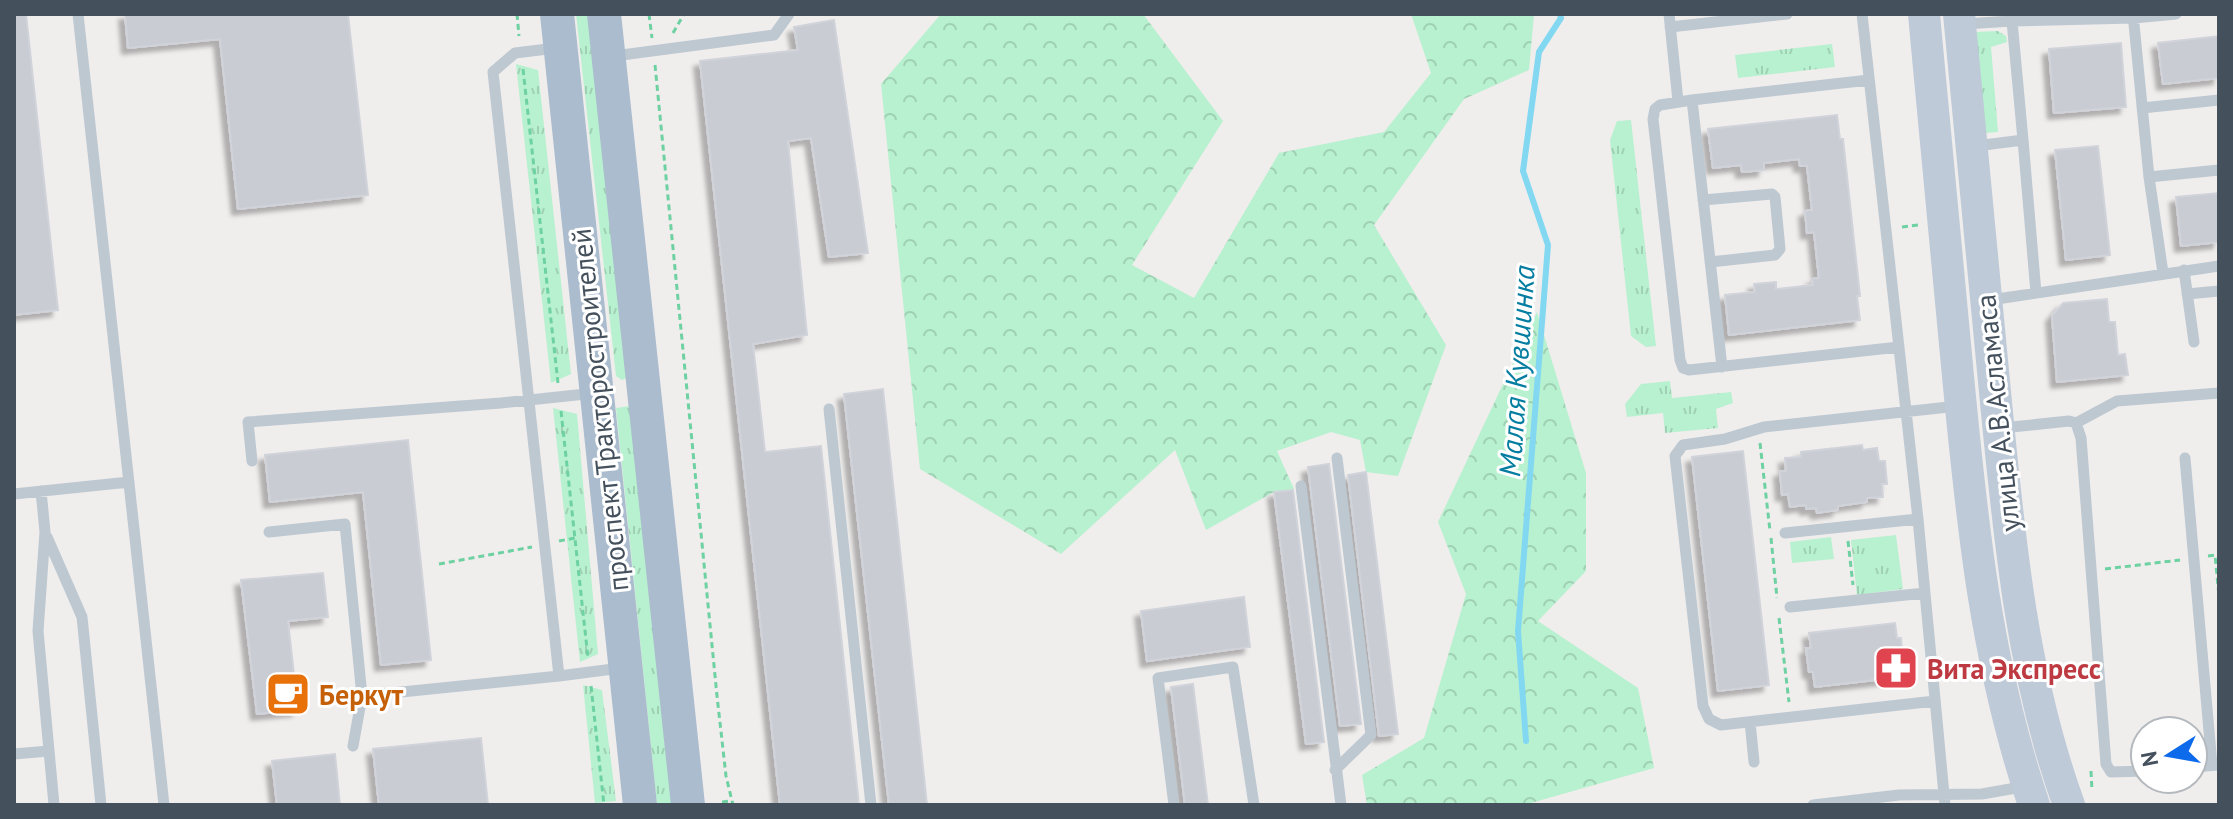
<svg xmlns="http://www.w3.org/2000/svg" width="2233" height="819" font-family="'PT Sans',sans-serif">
  <defs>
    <pattern id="grass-tufts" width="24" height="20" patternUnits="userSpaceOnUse" patternTransform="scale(2)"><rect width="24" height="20" fill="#b8f1cf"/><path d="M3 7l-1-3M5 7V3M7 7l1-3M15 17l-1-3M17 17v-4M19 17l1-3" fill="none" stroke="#9fd0b4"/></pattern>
    <pattern id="forest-crowns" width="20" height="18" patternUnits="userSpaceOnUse" patternTransform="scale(2)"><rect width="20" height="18" fill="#b8f1cf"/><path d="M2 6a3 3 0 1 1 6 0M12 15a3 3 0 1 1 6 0" fill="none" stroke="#9fd0b4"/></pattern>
    <filter id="shadow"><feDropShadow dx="-6" dy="6" stdDeviation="2" flood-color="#0004"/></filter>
  </defs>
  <rect width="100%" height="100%" fill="#f0eded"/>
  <path fill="url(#grass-tufts)" d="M576 14H589L626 378 622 380 616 376Z
    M1998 31 2006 36 2007 42 1991 47 1998 132 1985 133 1974 32Z
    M1832 44 1835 67 1738 78 1735 55Z
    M516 64 538 70 571 374 551 383Z
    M1631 120 1656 346 1646 347 1631 336 1610 140 1617 121Z
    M1670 381 1672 398 1731 392 1733 403 1716 409 1718 428 1665 433 1663 413 1627 417 1625 404 1641 384Z
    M630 406 672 805H657L616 408Z
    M553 408 577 414 598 654 580 662Z
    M1896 535 1903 589 1857 595 1851 540Z
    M1831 537 1834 559 1792 563 1790 542Z
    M583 685 602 690 616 801 595 803Z"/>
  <path fill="url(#forest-crowns)" d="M941 14H1143L1223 121 1132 265 1194 298 1279 153 1384 132 1431 73 1411 14H1534L1529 70 1464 99 1374 225 1446 345 1398 476 1366 472 1360 440 1331 432 1277 451 1294 489 1274 492 1206 530 1175 450 1061 554 920 469 881 84Z
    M1537 312 1586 473V571L1538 621 1638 688 1654 768 1524 805H1367L1362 775 1424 738 1466 594 1438 522Z"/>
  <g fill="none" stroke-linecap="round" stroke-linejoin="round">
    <path stroke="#82d8f1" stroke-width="6" d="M1526 741 1518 631 1548 245 1523 171 1539 52 1561 18 1560 14"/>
  </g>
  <path fill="#c9ccd3" stroke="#d1d3da" stroke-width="2" filter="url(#shadow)" d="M14 14H26L58 310 14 315Z
    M125 14H348L368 195 238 209 220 39 128 48Z
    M834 20 868 253 829 257 811 138 788 141 807 335 753 344 765 452 821 446 859 805H780L700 61 798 50 794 27Z
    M2219 36V78L2163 84 2158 43Z
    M2121 43 2126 107 2054 113 2049 49Z
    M1837 115 1840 139H1843L1860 296H1857L1860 320 1729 335 1725 295 1755 292 1754 284 1776 282V289L1813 285 1812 279 1819 278 1814 232 1807 233 1805 211 1812 210 1807 166H1800L1799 159 1764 163V170L1742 172 1741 165 1713 168 1708 129Z
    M2098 146 2110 255 2066 260 2055 150Z
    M2219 193V242L2181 246 2176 197Z
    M2107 299 2109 322H2115L2118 355 2125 354 2128 375 2057 382 2052 316 2063 303Z
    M883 389 927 805H889L844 394Z
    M408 440 431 660 381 665 363 492 270 502 265 455Z
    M1862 445 1863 450 1877 448 1879 461H1885L1887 484H1882L1883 497 1867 498V502L1838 506V510L1817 513 1816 508 1806 509V505L1790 507 1788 494 1782 495 1780 471H1786L1785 458 1801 457V452Z
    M1743 451 1769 685 1718 691 1692 457Z
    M1329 464 1361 724 1340 726 1308 467Z
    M1366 472 1398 734 1379 736 1348 475Z
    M1293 490 1324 742 1306 744 1274 492Z
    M323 573 328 617 288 621 298 710 257 714 241 580Z
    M1244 597 1250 647 1147 661 1141 611Z
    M1895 623 1897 638H1901L1903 662H1899L1901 677 1815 687 1813 672H1809L1806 648H1811L1809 633Z
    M1193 684 1208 805H1185L1171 687Z
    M481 738 488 805H379L373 749Z
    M335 754 340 805H277L272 761Z"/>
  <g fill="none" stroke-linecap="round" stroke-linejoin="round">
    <path stroke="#6ed1a2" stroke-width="3" stroke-dasharray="6 4" stroke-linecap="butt" d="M517 14 519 36
      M649 14 652 38
      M673 33 684 14
      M655 65 717 696 726 776 733 805
      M523 69 558 383
      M1902 227 1918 225
      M561 411 588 658
      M1760 443 1770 531
      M1771 538 1777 598
      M559 541 575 538
      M1848 541 1853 585
      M2208 556 2215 555 2219 596
      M439 564 532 547
      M2105 569 2180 560
      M1779 618 1789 702
      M591 686 604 805
      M2091 771 2092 791
      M722 802 730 801"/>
    <path stroke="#bdc8d1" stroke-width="11" d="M78 14 164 805
      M1669 14 1678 101
      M1862 14 1918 519 1945 805
      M2012 14V21L2134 18 2176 14
      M2133 14 2149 177 2163 273
      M1964 24 2012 21 2023 140 1976 146
      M1670 27 1787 14
      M614 56 774 35 789 14
      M1692 100 1660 105 1655 109 1653 119 1680 360 1683 368 1689 370 1899 347
      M2142 108 2219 100
      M2023 140 2036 293
      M2149 177 2219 170
      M1703 200 1772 194 1775 197 1780 249 1775 255 1710 262
      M2184 270 2194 342
      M2187 294 2219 291
      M1990 300 2219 266
      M1722 367 1692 100 1869 80
      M829 409 871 805
      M2076 423 2081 438 2106 764 2111 772 2145 771
      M2002 428 2069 421 2076 423 2117 401 2219 393
      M2185 458 2212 765
      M252 461 248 422 501 403 595 393
      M1301 486 1341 805
      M41 491 45 532 38 631 54 805
      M14 494 129 482
      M269 532 345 524 362 696 559 676 493 72 515 53 556 48
      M1785 533 1918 519
      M47 537 82 617 101 805
      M1790 607 1925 593
      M559 676 621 668
      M1935 701 1721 725 1709 719 1703 706 1675 456 1683 445 1725 439 1764 427 1958 406
      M1750 722 1754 762
      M353 746 362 696
      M14 754 49 751
      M2193 767 2218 765
      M1335 770 1371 735 1337 458
      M1174 805 1158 678 1233 667 1254 805
      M1813 805 1899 795 1982 794 2027 786"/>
    <path stroke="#becad8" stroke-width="32" d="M1924 14C1935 135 1947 256 1958 376 1972 524 1986 663 2034 805
      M1959 14C1971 147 1984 280 1997 413 2010 546 2023 678 2069 805"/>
    <path stroke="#abbcce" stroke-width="34" d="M557 14 640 805
      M604 14 688 805"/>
  </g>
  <defs>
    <g id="pharmacy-square" transform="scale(2.3)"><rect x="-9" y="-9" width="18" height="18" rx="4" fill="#e0444e" stroke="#fff"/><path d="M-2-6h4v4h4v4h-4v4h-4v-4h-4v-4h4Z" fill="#fff"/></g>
    <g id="cafe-square" transform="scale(2.3)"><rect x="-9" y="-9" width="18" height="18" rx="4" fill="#e8710a" stroke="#fff"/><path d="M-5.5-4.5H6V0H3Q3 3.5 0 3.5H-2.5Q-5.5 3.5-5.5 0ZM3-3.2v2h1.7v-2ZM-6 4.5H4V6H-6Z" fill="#fff"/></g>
  </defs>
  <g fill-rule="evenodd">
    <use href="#pharmacy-square" x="1896" y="668"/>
    <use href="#cafe-square" x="288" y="694"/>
  </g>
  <g text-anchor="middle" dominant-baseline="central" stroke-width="6" stroke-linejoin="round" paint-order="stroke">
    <g font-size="28" fill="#44505c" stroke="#fff">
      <text transform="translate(599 410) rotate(-96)">проспект Тракторостроителей</text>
      <text transform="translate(1997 413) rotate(-96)">улица А.В.Асламаса</text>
    </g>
    <g font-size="28" font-weight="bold" fill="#be3a42" stroke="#fff" text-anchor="start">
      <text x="1927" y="668">Вита Экспресс</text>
    </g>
    <g font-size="28" font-weight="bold" fill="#c56008" stroke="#fff" text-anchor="start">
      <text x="319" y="694">Беркут</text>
    </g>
    <g font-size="30" font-style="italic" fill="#047da0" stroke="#fff">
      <text transform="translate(1516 371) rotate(-86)">Малая Кувшинка</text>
    </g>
  </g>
  <rect width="2233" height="819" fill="none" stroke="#44505c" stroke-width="32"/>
  <g transform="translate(2169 755) rotate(259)"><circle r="38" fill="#ffffff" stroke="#b4b9be" stroke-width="2"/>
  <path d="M0-6L14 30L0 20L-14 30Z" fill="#0d6aea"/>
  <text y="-12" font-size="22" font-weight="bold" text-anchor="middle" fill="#44505c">N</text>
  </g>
</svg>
